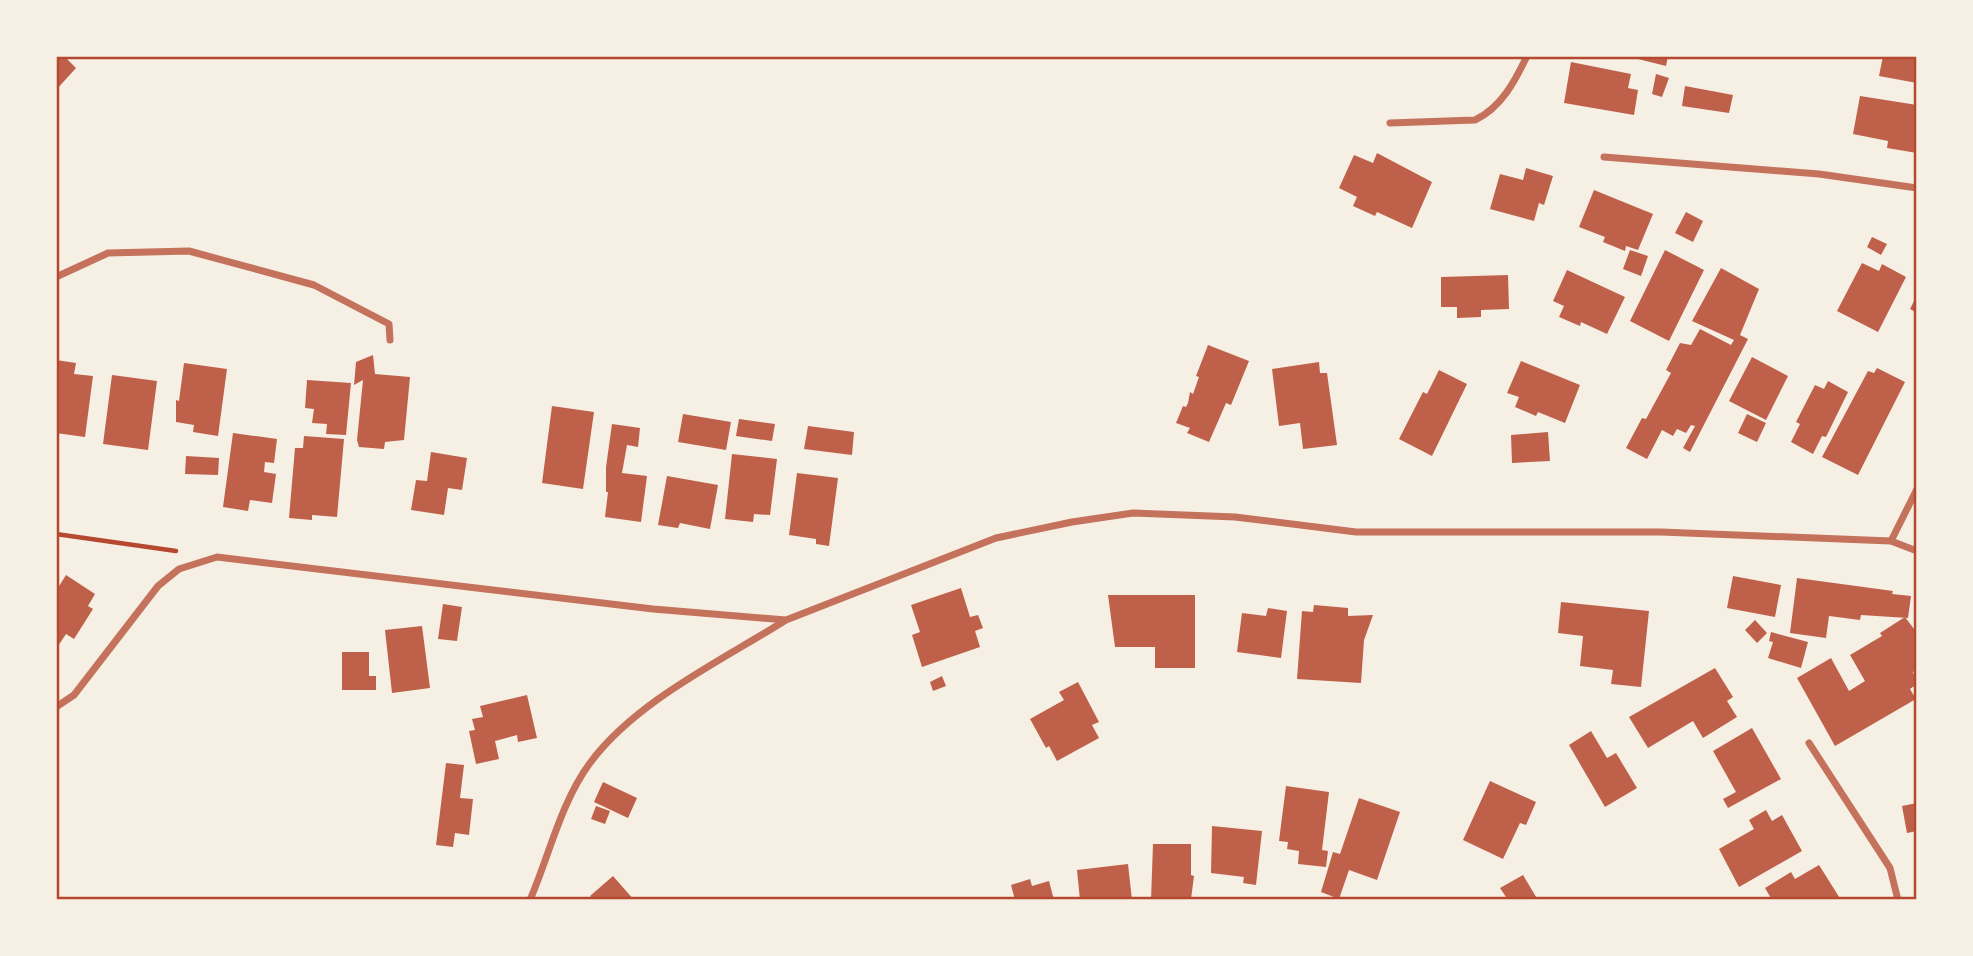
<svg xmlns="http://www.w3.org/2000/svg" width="1973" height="956" font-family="Montserrat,sans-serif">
  <rect width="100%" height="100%" fill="#f6efe4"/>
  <path fill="#bf614a" d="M58 56H64L76 68 56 90Z
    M1626 56H1668L1666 66Z
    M1883 56H1917V83L1879 76Z
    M1571 62 1631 74 1628 88 1638 90 1634 115 1564 103Z
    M1656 74 1669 78 1662 97 1652 94Z
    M1685 86 1733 95 1729 113 1682 106Z
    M1860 96 1917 105V153L1887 148 1888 141 1853 134Z
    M1377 153 1432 182 1412 228 1377 212 1375 216 1353 206 1357 197 1339 188 1354 155 1373 163Z
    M1526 168 1553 176 1544 205 1539 203 1534 221 1490 209 1500 174 1523 180Z
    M1594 190 1653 214 1638 250 1626 246 1625 251 1603 242 1605 237 1579 227Z
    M1686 212 1703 221 1693 242 1675 233Z
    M1872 237 1887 244 1881 255 1867 247Z
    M1630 250 1648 256 1641 276 1623 269Z
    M1665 250 1704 270 1669 341 1630 321Z
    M1862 263 1879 271 1882 264 1906 277 1878 332 1837 311Z
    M1721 268 1759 289 1740 335 1748 339 1690 452 1683 448 1695 426 1691 425 1686 433 1677 429 1673 436 1662 430 1647 459 1626 448 1642 418 1646 419 1671 373 1666 370 1680 343 1691 345 1700 329 1731 345 1734 340 1692 321Z
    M1567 270 1625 297 1607 334 1581 322 1580 326 1559 317 1564 306 1553 301Z
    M1508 275 1509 309 1481 310V317L1457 318V307H1441V277Z
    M1917 295V313L1910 309Z
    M1208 345 1249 361 1231 405 1226 403 1209 442 1187 433 1190 428 1176 423 1183 406 1186 407 1188 403 1190 392 1193 394 1199 377 1196 376Z
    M373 355 375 374 410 377 404 440 385 442 384 449 359 447 357 440 363 380 354 385 356 362Z
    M1752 357 1788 376 1766 420 1729 401Z
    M56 360 76 363 74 374 93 376 85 437 56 433Z
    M1521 361 1580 385 1565 423 1538 412 1536 416 1515 407 1519 397 1507 393Z
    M1319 362 1320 373H1327L1337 445 1303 449 1300 423 1279 426 1272 369Z
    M184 363 227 369 218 436 193 432 194 425 176 422V400L179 401Z
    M1877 368 1905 382 1858 475 1822 457 1868 371 1874 373Z
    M1439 370 1467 384 1432 456 1399 439 1423 392 1427 394Z
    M112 375 157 381 148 450 103 444Z
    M307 380 351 383 346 435 326 434 327 424 312 423 314 409 305 408Z
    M1828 381 1848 392 1826 437 1822 436 1813 454 1791 442 1800 424 1796 422 1815 385 1824 389Z
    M552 406 594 412 583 489 542 483Z
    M683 414 731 422 726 450 678 442Z
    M1747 414 1766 423 1757 442 1738 433Z
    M739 419 775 424 772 441 736 436Z
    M612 424 640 428 638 447 627 445 622 473 647 476 641 522 605 517 608 492H606V467Z
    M808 426 854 432 852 455 804 449Z
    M1548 432 1550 461 1512 463 1511 435Z
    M233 433 277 439 274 463 265 462 264 472 276 474 272 503 250 500 248 511 223 507Z
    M304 436 344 439 337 517 312 515V520L289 518 295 448H303Z
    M431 452 467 458 462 490 448 488 444 515 411 510 416 480 427 481Z
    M732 454 777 459 770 515 754 514 753 522 725 519Z
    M186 456 219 458 218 475 185 474Z
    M797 473 838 478 829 546 816 544V539L789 535Z
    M667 476 718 485 710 529 680 523 678 528 658 525Z
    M66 575 95 594 88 606 93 609 74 639 66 634 56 649V591Z
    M1733 576 1781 585 1775 617 1727 608Z
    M1797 578 1893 591 1892 594 1911 596 1908 618 1861 615 1860 620 1829 616 1826 638 1790 633Z
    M961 588 970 617 978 615 983 628 975 631 980 647 922 667 912 635 920 632 911 605Z
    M1108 595H1195V668H1155V647H1115Z
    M1561 602 1649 611 1641 687 1611 684 1613 670 1580 666 1583 636 1558 633Z
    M443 604 462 607 457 641 438 639Z
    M1314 605 1348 608V616L1373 615 1364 640 1361 683 1297 679 1302 611 1313 612Z
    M1268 608 1287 611 1281 658 1237 652 1242 613 1266 616Z
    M1905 617 1917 633V669L1913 672 1917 684 1910 689 1916 699 1835 746 1797 678 1831 658 1849 691 1865 681 1850 655 1882 636 1880 633Z
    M1755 620 1767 633 1757 643 1745 630Z
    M422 626 430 688 392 693 385 630Z
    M1771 632 1808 642 1801 668 1768 658 1773 642 1769 641Z
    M342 652H369V676H376V690H342Z
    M1715 668 1733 697 1727 701 1737 717 1703 738 1693 721 1648 748 1629 717Z
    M942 676 946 686 933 691 930 682Z
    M1078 682 1099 722 1092 725 1099 738 1057 761 1049 746 1046 748 1030 719 1064 700 1059 692Z
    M527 695 537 738 518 742 517 735 495 741 499 759 476 764 469 731 475 730 472 719 483 717 480 706Z
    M1752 728 1781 779 1728 808 1723 799 1736 792 1713 751Z
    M1591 731 1607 758 1616 753 1637 788 1605 807 1569 745Z
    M446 763 464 765 460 798 473 799 469 835 455 833 453 847 436 845Z
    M1490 781 1536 802 1526 825 1520 823 1503 859 1463 840Z
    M603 782 637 798 628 818 594 802Z
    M1286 786 1329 792 1322 850 1328 851 1326 867 1298 864 1299 851 1287 849 1288 842 1279 841Z
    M1359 798 1400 812 1377 880 1349 870 1339 899 1321 892 1333 852 1340 854Z
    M1917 803V831L1907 833 1902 806Z
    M596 806 610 811 605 824 591 819Z
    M1766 810 1772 821 1782 815 1802 851 1739 887 1719 849 1754 829 1749 820Z
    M1212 826 1262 831 1256 885 1243 883 1244 877 1211 873Z
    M1153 844H1191V875L1194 876 1191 899 1151 900Z
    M1128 864 1132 900H1080L1077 870Z
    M1819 865 1841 900H1772L1765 888 1791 872 1795 879Z
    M1523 875 1538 900H1502L1506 897 1500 888Z
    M613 876 634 900H594L590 896Z
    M1030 879 1032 886 1049 881 1054 900H1015L1011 885Z"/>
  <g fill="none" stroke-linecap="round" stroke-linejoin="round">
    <path stroke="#b5482f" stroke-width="4.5" d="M56 534 176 551"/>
    <path stroke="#c5725c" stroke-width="7" d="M1390 123 1475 120C1501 108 1515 81 1527 56
      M1604 157 1819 174 1917 188
      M56 277 108 253 189 251 314 285 389 324 390 340
      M1891 541 1917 489
      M56 707 74 695 158 586 179 569 217 557 653 609 786 620 996 538 1072 522 1133 513 1235 517 1356 532H1661L1891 541 1917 551
      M1809 743 1890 868 1898 900
      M530 900C549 856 561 802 590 763 636 701 721 661 786 620"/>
  </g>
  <rect width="1973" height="956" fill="none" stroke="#f6efe4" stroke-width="116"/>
  <rect x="58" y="58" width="1857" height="840" fill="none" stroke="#b5482f" stroke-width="2.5"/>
</svg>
